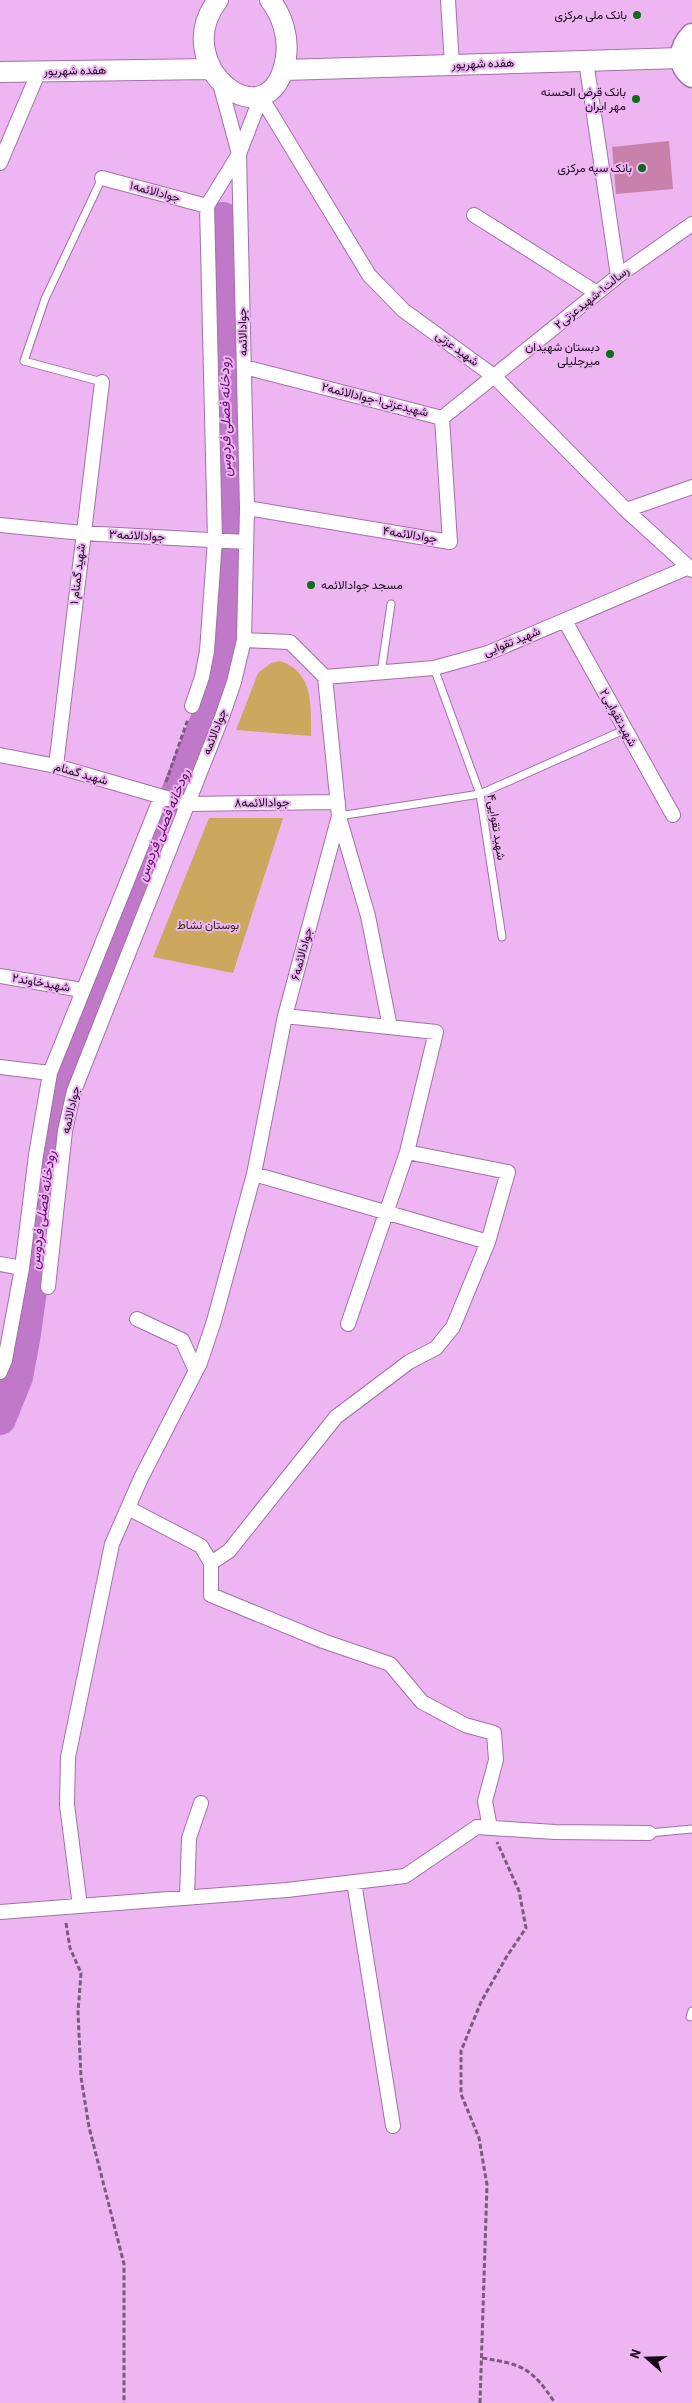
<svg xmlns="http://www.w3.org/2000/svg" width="692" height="2403" font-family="'Source Sans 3',Vazirmatn,sans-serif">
  <rect width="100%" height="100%" fill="#edb6f3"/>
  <path fill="#cca75e" d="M280 661C314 672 311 706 311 736L236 730 258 673 271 663Z
    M209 818H283L233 973 153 957Z"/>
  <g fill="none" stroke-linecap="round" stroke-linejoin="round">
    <path stroke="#c078c8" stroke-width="32" d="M0 1419 17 1377 24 1340 58 1100 93 1000 222 681 226 656 228 551 223 218"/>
  </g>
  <path fill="#c781ab" d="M669 141 673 189 616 194 612 147Z"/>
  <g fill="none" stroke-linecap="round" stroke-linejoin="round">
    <g stroke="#a370a9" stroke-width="9">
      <path id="lane" d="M102 178 45 299 24 361 102 382
        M434 668 480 794 502 937
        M381 673 391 604
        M339 816 480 794 624 730
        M649 1833 692 1829
        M690 2017 692 2011"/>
    </g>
    <g stroke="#a370a9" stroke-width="16">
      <path id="street" d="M448 0 452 65
        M586 61 618 276
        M261 97 369 275 403 310 495 377 626 510 692 570
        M0 163 39 71
        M102 178 207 206
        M474 215 597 293
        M244 367 442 418 618 276 692 224
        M247 508 450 542 442 418
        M626 510 692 487
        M0 525 82 533 246 542
        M565 621 673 815
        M325 677 434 668 488 653 689 567
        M192 706 202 677 207 651 215 540 207 206 239 154 261 97
        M0 755 56 766 187 804 338 802
        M56 766 102 382
        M339 817 368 916 390 1027
        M0 976 82 990
        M285 1016 436 1032 407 1152 348 1324
        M0 1067 50 1073
        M254 1174 488 1242
        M0 1264 22 1268
        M48 1287 65 1131 74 1091 222 717 234 682 244 640 247 508 239 154 219 80
        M137 1319 182 1340 196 1371
        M0 1372 5 1360 22 1268 36 1155 50 1073 161 797
        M128 1508 201 1546 211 1563V1595L323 1641 390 1664 422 1702 465 1725 494 1733 496 1760 485 1801 490 1828
        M211 1563 229 1551 336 1417 409 1362 436 1348 453 1327 488 1242 508 1172 407 1152
        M354 1882 393 2126
        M187 1897 189 1838 201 1803
        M80 1906 67 1805 68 1757 112 1544 141 1478 200 1363 214 1321 254 1174 285 1016 339 816 325 677 290 642 244 640
        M0 1912 287 1890 405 1876 477 1827 555 1832 649 1833"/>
    </g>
    <g stroke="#a370a9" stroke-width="22">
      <path id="secondary" d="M218 0C166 67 272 147 286 57 289 37 282 15 270 0
        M284 70 681 58
        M0 72 210 69"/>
    </g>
    <g stroke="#a370a9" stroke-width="25">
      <path id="primary" d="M692 35C680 47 677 64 692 76"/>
    </g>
    <path stroke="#7d5981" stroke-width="3" stroke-dasharray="5 2.5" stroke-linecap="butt" d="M166 782 188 719
      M66 1923 70 1948 81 1973 78 2012 81 2077 89 2127 124 2264V2403
      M482 2358C522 2364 532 2368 555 2403
      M480 2403 487 2185 479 2138 461 2094V2051L481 2002 507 1956 526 1928 519 1891 497 1842"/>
    <use href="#lane" stroke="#fff" stroke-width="7"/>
    <use href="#street" stroke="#fff" stroke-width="14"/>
    <use href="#secondary" stroke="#fff" stroke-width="20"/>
    <use href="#primary" stroke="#fff" stroke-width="22"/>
  </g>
  <g fill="#0f6b14" stroke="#edb6f3" stroke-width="2">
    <circle cx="637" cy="15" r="5"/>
    <circle cx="636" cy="99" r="5"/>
    <circle cx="642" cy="168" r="5"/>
    <circle cx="610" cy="354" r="5"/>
    <circle cx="311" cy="585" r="5"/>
  </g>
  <g text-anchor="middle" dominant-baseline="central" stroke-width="4" stroke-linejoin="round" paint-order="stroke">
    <g font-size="12" fill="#19061b" stroke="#edb6f3" text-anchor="end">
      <text x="627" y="15">بانک ملی مرکزی</text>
      <text x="626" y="92">بانک قرض الحسنه<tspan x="626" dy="14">مهر ایران</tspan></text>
      <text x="632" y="168">بانک سپه مرکزی</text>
      <text x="600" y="347">دبستان شهیدان<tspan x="600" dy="14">میرجلیلی</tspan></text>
      <text x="321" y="585" text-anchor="start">مسجد جوادالائمه</text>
    </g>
    <g font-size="12" fill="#19061b" stroke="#edb6f3">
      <text transform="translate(483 64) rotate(-2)">هفده شهریور</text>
      <text transform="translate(75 71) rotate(-1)">هفده شهریور</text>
      <text transform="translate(155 192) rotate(15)">جوادالائمه۱</text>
      <text transform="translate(592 298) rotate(-39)">رسالت۱-شهیدعزتی۲</text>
      <text transform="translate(243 332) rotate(-91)">جوادالائمه</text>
      <text transform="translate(457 349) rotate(36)">شهید عزتی</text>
      <text transform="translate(375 400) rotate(14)">شهیدعزتی۱-جوادالائمه۲</text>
      <text transform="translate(410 535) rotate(9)">جوادالائمه۴</text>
      <text transform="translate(137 536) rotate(3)">جوادالائمه۳</text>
      <text transform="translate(78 574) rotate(-83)">شهید گمنام ۱</text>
      <text transform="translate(512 642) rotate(-22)">شهید تقوایی</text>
      <text transform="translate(618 718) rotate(61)">شهیدتقوایی۲</text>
      <text transform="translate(215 732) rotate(-69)">جوادالائمه</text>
      <text transform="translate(81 774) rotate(16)">شهید گمنام</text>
      <text transform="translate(262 803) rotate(-1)">جوادالائمه۸</text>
      <text transform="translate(496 827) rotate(81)">شهید تقوایی۴</text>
      <text transform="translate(302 954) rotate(-75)">جوادالائمه۶</text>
      <text transform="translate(41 983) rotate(10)">شهیدخاوند۲</text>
      <text transform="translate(71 1110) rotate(-77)">جوادالائمه</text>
    </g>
    <g font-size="12" fill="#342a18" stroke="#edb6f3">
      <text x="208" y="925">بوستان نشاط</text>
    </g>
    <g font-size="14" font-style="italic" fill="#670771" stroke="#edb6f3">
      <text transform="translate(226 417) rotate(-91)">رودخانه فصلی فردوس</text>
      <text transform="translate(164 825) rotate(-68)">رودخانه فصلی فردوس</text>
      <text transform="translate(43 1210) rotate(-82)">رودخانه فصلی فردوس</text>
    </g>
  </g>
  <g transform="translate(647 2358) rotate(290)" stroke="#edb6f3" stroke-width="4" paint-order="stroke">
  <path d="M0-4L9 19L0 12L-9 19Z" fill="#19061b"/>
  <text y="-8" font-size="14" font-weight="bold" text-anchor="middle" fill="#19061b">N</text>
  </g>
</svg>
